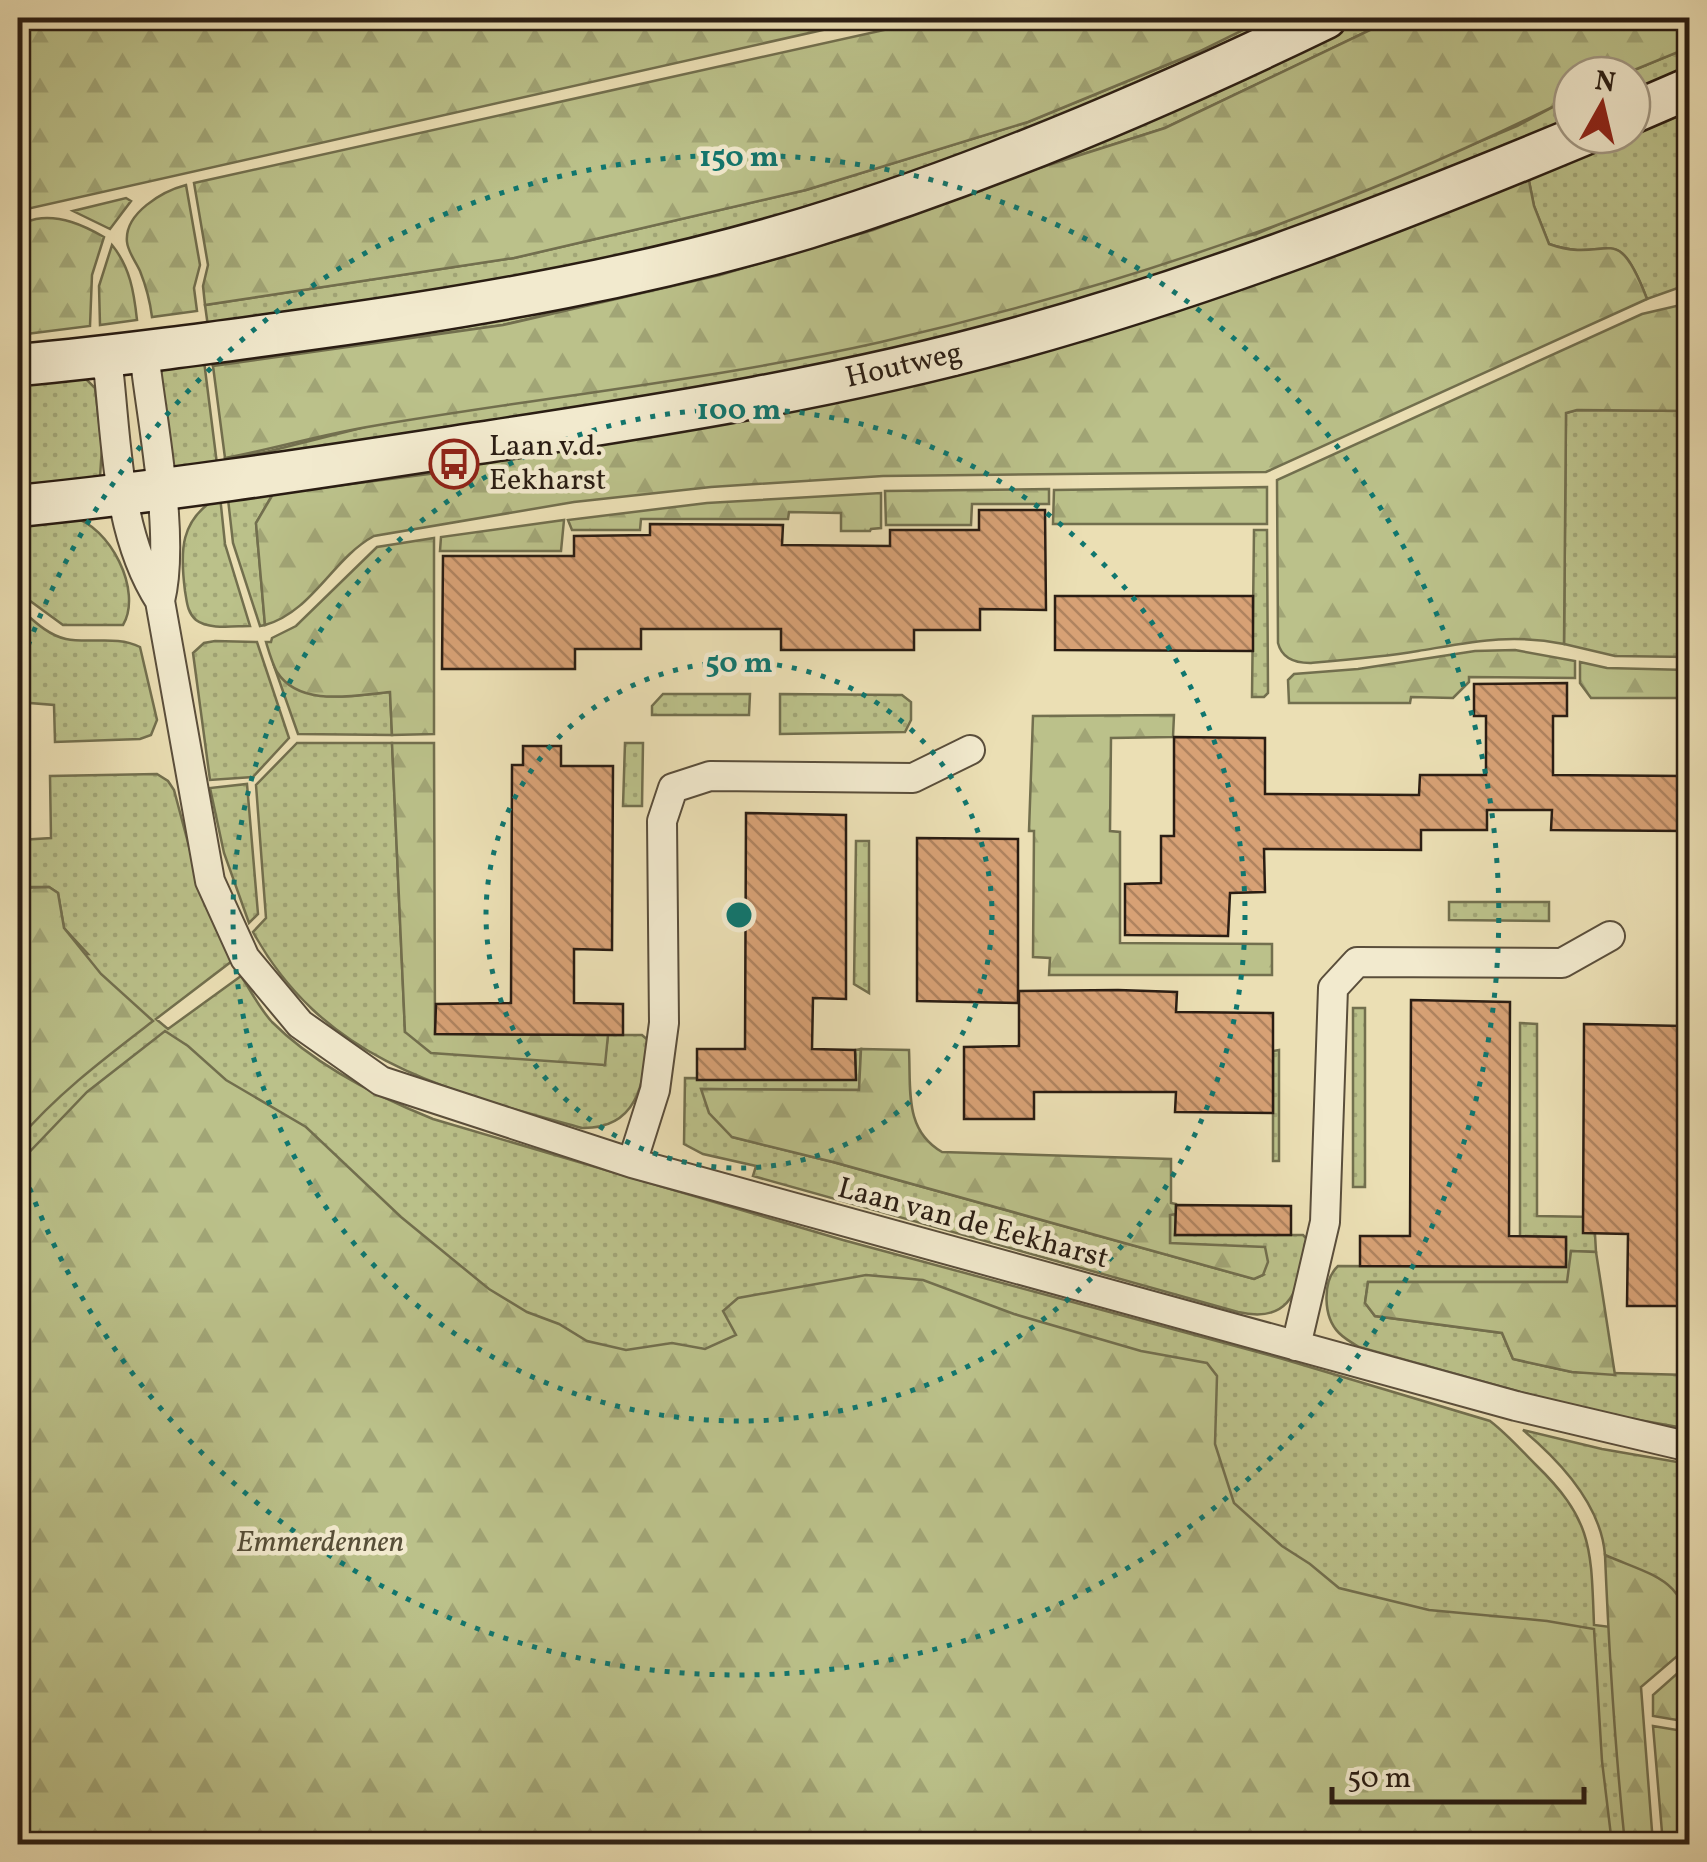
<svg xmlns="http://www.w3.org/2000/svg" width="1707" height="1862" font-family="Vollkorn,serif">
  <defs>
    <pattern id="grass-dots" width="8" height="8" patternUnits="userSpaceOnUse" patternTransform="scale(2.5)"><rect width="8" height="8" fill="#bbc18a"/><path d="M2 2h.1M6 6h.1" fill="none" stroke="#a1a576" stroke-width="1.8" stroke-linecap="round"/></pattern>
    <pattern id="forest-firs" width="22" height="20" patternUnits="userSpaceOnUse" patternTransform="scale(2.5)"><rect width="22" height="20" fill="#bbc18a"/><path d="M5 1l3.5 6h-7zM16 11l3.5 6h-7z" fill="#a1a576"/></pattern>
    <pattern id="building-back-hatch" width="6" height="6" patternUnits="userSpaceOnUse" patternTransform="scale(2.5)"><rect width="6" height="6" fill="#d7a175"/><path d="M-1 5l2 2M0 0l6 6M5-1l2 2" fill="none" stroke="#af835f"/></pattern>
  </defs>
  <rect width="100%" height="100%" fill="#ebdfb4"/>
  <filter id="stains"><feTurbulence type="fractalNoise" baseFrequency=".002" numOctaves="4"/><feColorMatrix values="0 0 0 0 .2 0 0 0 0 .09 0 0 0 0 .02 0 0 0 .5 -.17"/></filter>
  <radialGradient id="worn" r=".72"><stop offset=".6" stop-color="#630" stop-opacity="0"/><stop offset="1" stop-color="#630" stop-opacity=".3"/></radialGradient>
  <path fill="url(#grass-dots)" stroke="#726f4e" stroke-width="2.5" d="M1267 18H1294L1147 88 725 241 209 334 205 305 514 258 806 190 1028 122 1198 52Z
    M1367 18H1395L1165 128 1030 171 873 230 720 275 503 325 213 366 210 352 474 315 1262 69Z
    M1684 18H1689V68L1632 94V75H1622L1683 50Z
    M1572 97V120L1492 154 1171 277 875 357 226 471 225 458 266 452 369 426 1256 234 1517 126Z
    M1689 104V284L1647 299C1615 215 1610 266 1549 244L1534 206 1528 176 1620 135H1632V130Z
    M203 353 218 472 177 471 169 458 160 375 164 367Z
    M82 375 95 388 102 447 100 477 18 498V378Z
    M1577 410 1689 411V657L1615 656 1564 644 1566 413Z
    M273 494 256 523 265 625 260 626 233 543 228 499Z
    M220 496 225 544 250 626C234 626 209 630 196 620 187 612 187 602 185 591 180 552 179 519 220 496Z
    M18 516C35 516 56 512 72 517 110 526 143 591 123 625H63L18 592Z
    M1254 530H1267L1268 693 1264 697H1252Z
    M18 607C32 619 47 635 66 639 90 644 116 635 140 647L157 720 151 735 140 739 55 742 54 705 18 702Z
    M215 641 257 642 289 738 253 777 210 780 193 653 204 643Z
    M273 663C295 708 350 696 390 692L392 735 298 734Z
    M663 694H750L749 715H652V706Z
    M780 694 902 695 911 702V720L905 732 780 734Z
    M297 743H392L405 1032 604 1065 608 1035H642L649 1041C643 1085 637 1129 582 1128 449 1091 325 1063 253 932L266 918 256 785Z
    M625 743H643L642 806H623Z
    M157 774 168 781 174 790 203 899 232 961 156 1019 168 1029 241 976C251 991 260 1009 272 1022 316 1066 376 1096 433 1119L843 1240 1283 1359 1490 1421C1507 1434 1520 1449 1535 1464 1593 1520 1591 1548 1594 1625L1627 1629 1645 1844H18V955L88 954 64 928 58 893 49 887H23L20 840 51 838 50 776Z
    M247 784 258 914 249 923 224 853 210 788Z
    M856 841H869V993L854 984Z
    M1449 902H1549V921L1449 920Z
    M1353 1008H1365V1187H1353Z
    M1520 1023 1537 1024V1216L1594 1217 1596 1252 1571 1251 1568 1282H1368L1365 1303 1375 1316 1502 1333 1513 1359 1572 1372 1689 1375V1429L1589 1411 1359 1347C1352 1343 1344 1338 1339 1333 1323 1317 1322 1281 1338 1266L1566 1267V1237L1520 1236Z
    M861 1049 859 1090 702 1089 732 1137 833 1162 1254 1279 1263 1275 1170 1243V1214H1176V1235H1303L1310 1242C1297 1285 1295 1325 1238 1312L753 1176 756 1166 703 1154 684 1144 685 1078 856 1079 855 1050Z
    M1279 1050V1161H1273V1051Z
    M1523 1430 1602 1449 1689 1464V1617L1679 1597 1605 1555C1601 1504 1560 1461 1523 1430Z"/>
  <path fill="url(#forest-firs)" stroke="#726f4e" stroke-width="2.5" d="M18 18H876L18 211Z
    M938 18H1267L1198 52 1028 122 806 190 514 258 205 305 203 286 208 265 194 183Z
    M1395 18H1684L1683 50 1622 75H1572V97C1353 208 1119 287 881 342 713 380 542 397 373 426 323 434 274 449 225 458L213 366 503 325 720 275 873 230 1030 171 1165 128Z
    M1528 176 1534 206 1549 244C1610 266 1615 215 1647 299L1266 472 883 476 711 487 574 502 374 536C333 558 312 612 265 625L256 523 273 494 453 471 452 462 645 434Z
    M186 185 200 265 194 288 197 311 152 317C150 301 146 286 140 271 136 262 128 252 127 242 124 213 163 191 186 185Z
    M126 198 131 201 110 229 73 211Z
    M36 219C61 215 83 225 104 237L92 275 90 326 18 335V224Z
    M112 245C130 267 134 292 137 320L100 325 99 286Z
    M1689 303V411L1577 410 1566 413 1564 644C1510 633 1472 642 1418 651 1383 657 1346 660 1310 663 1295 663 1282 659 1278 643L1277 480 1642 314Z
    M1267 487V524H1053L1054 490Z
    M1049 489V504H972L971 525H886L885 491Z
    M881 493V528L871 529 870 531H841V513L789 512 788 519H641L640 530H572L568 520 707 503Z
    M564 520 561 551H440L441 537Z
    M434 538V734L392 735 390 692C355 695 300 708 277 672 272 663 269 652 266 642H271L272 638 296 626 377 547Z
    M1515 650 1575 661V678L1469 677V682L1453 698 1411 697 1410 703H1289L1288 680 1294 674 1358 669 1475 651Z
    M1580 662 1607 668 1687 670 1688 698H1591L1580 683Z
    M1174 715 1173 737 1111 738 1110 831 1120 832V943L1272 944V975H1049L1050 958 1033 957 1034 831H1029L1033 716Z
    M392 743H434L435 1034 608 1035 605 1065 431 1053 405 1032Z
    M49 887 58 893 64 928 101 974 153 1021C105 1058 57 1094 18 1140V888Z
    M165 1031 188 1046 226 1080 306 1127 401 1217 489 1289 527 1312 559 1324 587 1341 626 1350 672 1343 705 1349 736 1335 723 1311 738 1298 866 1275 923 1280 1014 1314 1141 1351 1207 1363 1217 1376 1215 1444 1234 1503 1282 1546 1310 1564 1339 1588 1429 1610 1547 1621 1594 1629 1602 1761 1612 1844H18V1164L87 1092Z
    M861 1049 909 1050C911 1090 904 1130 942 1152L1171 1159V1203L1176 1204V1214L1170 1215V1243L1265 1247 1268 1262 1263 1275 1254 1279 833 1162 732 1137 709 1113 701 1089 859 1090Z
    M1571 1251 1596 1252 1615 1375 1572 1372 1513 1359 1502 1333 1375 1316 1365 1303 1368 1282H1567Z
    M1605 1555C1656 1577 1690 1579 1689 1646L1641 1687 1653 1844H1625C1615 1748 1609 1652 1605 1555Z
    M1689 1663V1722L1653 1716V1695Z
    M1653 1726 1689 1732V1844H1663Z"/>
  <path fill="url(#building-back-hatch)" stroke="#2a1d13" stroke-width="2.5" d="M979 510H1045L1046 610 980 609V630H914V650H781V629H641V649H575V669H442L443 556H574V536L650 535V524L783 525 782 545 890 546V530H979Z
    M1055 596H1253V651L1055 650Z
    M1567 683V716H1553V775L1685 776 1684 831 1551 830 1552 810H1487V830H1421V850L1264 849 1265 892 1230 893 1228 936 1125 935V884L1161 883V836H1174V737L1265 738V794L1419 795 1420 775H1486V716H1474V684Z
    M523 746H561V766H613L612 950 574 949V1003L623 1004V1035L435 1034 436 1004 511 1003 512 765H523Z
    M746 813 846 815V999L813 998 812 1049 855 1050 856 1080H697V1049H745Z
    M917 838 1018 839V1003L917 1001Z
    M1118 990 1177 992 1176 1012 1273 1013V1113L1175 1112 1176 1092H1034V1119H964V1047L1019 1046V991Z
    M1411 1000 1510 1002 1509 1236 1566 1237V1267L1360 1266V1236H1410Z
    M1584 1024 1683 1026 1681 1251H1690V1306H1627L1628 1234 1583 1233Z
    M1176 1205 1291 1206V1235H1175Z"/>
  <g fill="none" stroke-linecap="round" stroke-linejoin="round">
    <g stroke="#5a4e3b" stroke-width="32">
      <path id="street" d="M147 350 146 368C154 433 175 540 160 601
        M101 357 109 375C117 450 118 536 160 601L210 881 245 958 300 1024 381 1081 632 1163 1516 1406 1690 1447
        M632 1163 655 1090 664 1023 662 821 673 788 710 776 913 778 970 750
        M1296 1346 1325 1222 1333 988 1357 962 1562 963 1610 936"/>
    </g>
    <g stroke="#2a1d13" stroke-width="45">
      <path id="secondary" d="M1632 113 1690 88
        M18 365C118 356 218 342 318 328 483 305 647 276 807 228 986 173 1159 99 1326 18
        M18 506C177 490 334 465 492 441 669 414 845 386 1018 338 1212 284 1398 212 1583 135"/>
    </g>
    <use href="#street" stroke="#f2eace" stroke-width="28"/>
    <use href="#secondary" stroke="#f2eace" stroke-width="40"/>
  </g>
  <g fill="none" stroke="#0f766e" stroke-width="5" stroke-dasharray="5 10">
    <circle cx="739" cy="915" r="253"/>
    <circle cx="739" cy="915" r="506"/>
    <path d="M18 674A760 760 0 1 1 18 1156"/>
  </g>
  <defs>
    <g id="bus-ring" transform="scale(2.5)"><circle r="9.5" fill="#f2eace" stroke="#8f2418" stroke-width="1.5"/><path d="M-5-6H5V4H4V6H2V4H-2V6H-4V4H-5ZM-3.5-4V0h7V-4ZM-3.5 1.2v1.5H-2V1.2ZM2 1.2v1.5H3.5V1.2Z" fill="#8f2418"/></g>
  </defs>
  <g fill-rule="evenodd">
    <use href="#bus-ring" x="454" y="464"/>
  </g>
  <g text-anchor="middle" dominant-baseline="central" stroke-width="9" stroke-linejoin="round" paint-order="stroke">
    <g font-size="30" fill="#2a1d13" stroke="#f2eace">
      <text transform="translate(904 366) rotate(-13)">Houtweg</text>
      <text transform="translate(973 1224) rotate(15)">Laan van de Eekharst</text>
    </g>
    <g font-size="30" fill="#2a1d13" stroke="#f2eace" text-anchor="start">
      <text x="489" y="447">Laan v.d.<tspan x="489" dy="34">Eekharst</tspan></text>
    </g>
    <g font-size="30" font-style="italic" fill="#564e37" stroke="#f2eace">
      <text x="320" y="1543">Emmerdennen</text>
    </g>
  </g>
  <circle cx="739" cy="915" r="15" fill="#0f766e" stroke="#f2eace" stroke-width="5"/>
  <g font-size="30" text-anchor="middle" font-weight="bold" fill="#0f766e" stroke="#f2eace" stroke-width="9" stroke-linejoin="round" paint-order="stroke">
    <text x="739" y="166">150 m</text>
    <text x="739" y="419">100 m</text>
    <text x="739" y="672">50 m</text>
  </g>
  <rect width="1707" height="1862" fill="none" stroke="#ebdfb4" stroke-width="60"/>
  <rect x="20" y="20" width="1667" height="1822" fill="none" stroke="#2a1d13" stroke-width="5"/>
  <rect x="30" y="30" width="1647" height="1802" fill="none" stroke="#2a1d13" stroke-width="2.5"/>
  <g transform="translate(1602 105) rotate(8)"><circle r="48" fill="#f2eace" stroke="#a29883" stroke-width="2.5"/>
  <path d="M0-8L18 38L0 25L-18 38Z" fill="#8f2418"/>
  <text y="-15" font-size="28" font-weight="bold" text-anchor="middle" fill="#2a1d13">N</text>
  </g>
  <path d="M1332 1787v15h252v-15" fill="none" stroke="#2a1d13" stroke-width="5"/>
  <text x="1347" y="1787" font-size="30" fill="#2a1d13" stroke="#f2eace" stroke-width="8" paint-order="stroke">50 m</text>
  <rect width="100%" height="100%" filter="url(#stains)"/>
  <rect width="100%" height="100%" fill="url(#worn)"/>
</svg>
